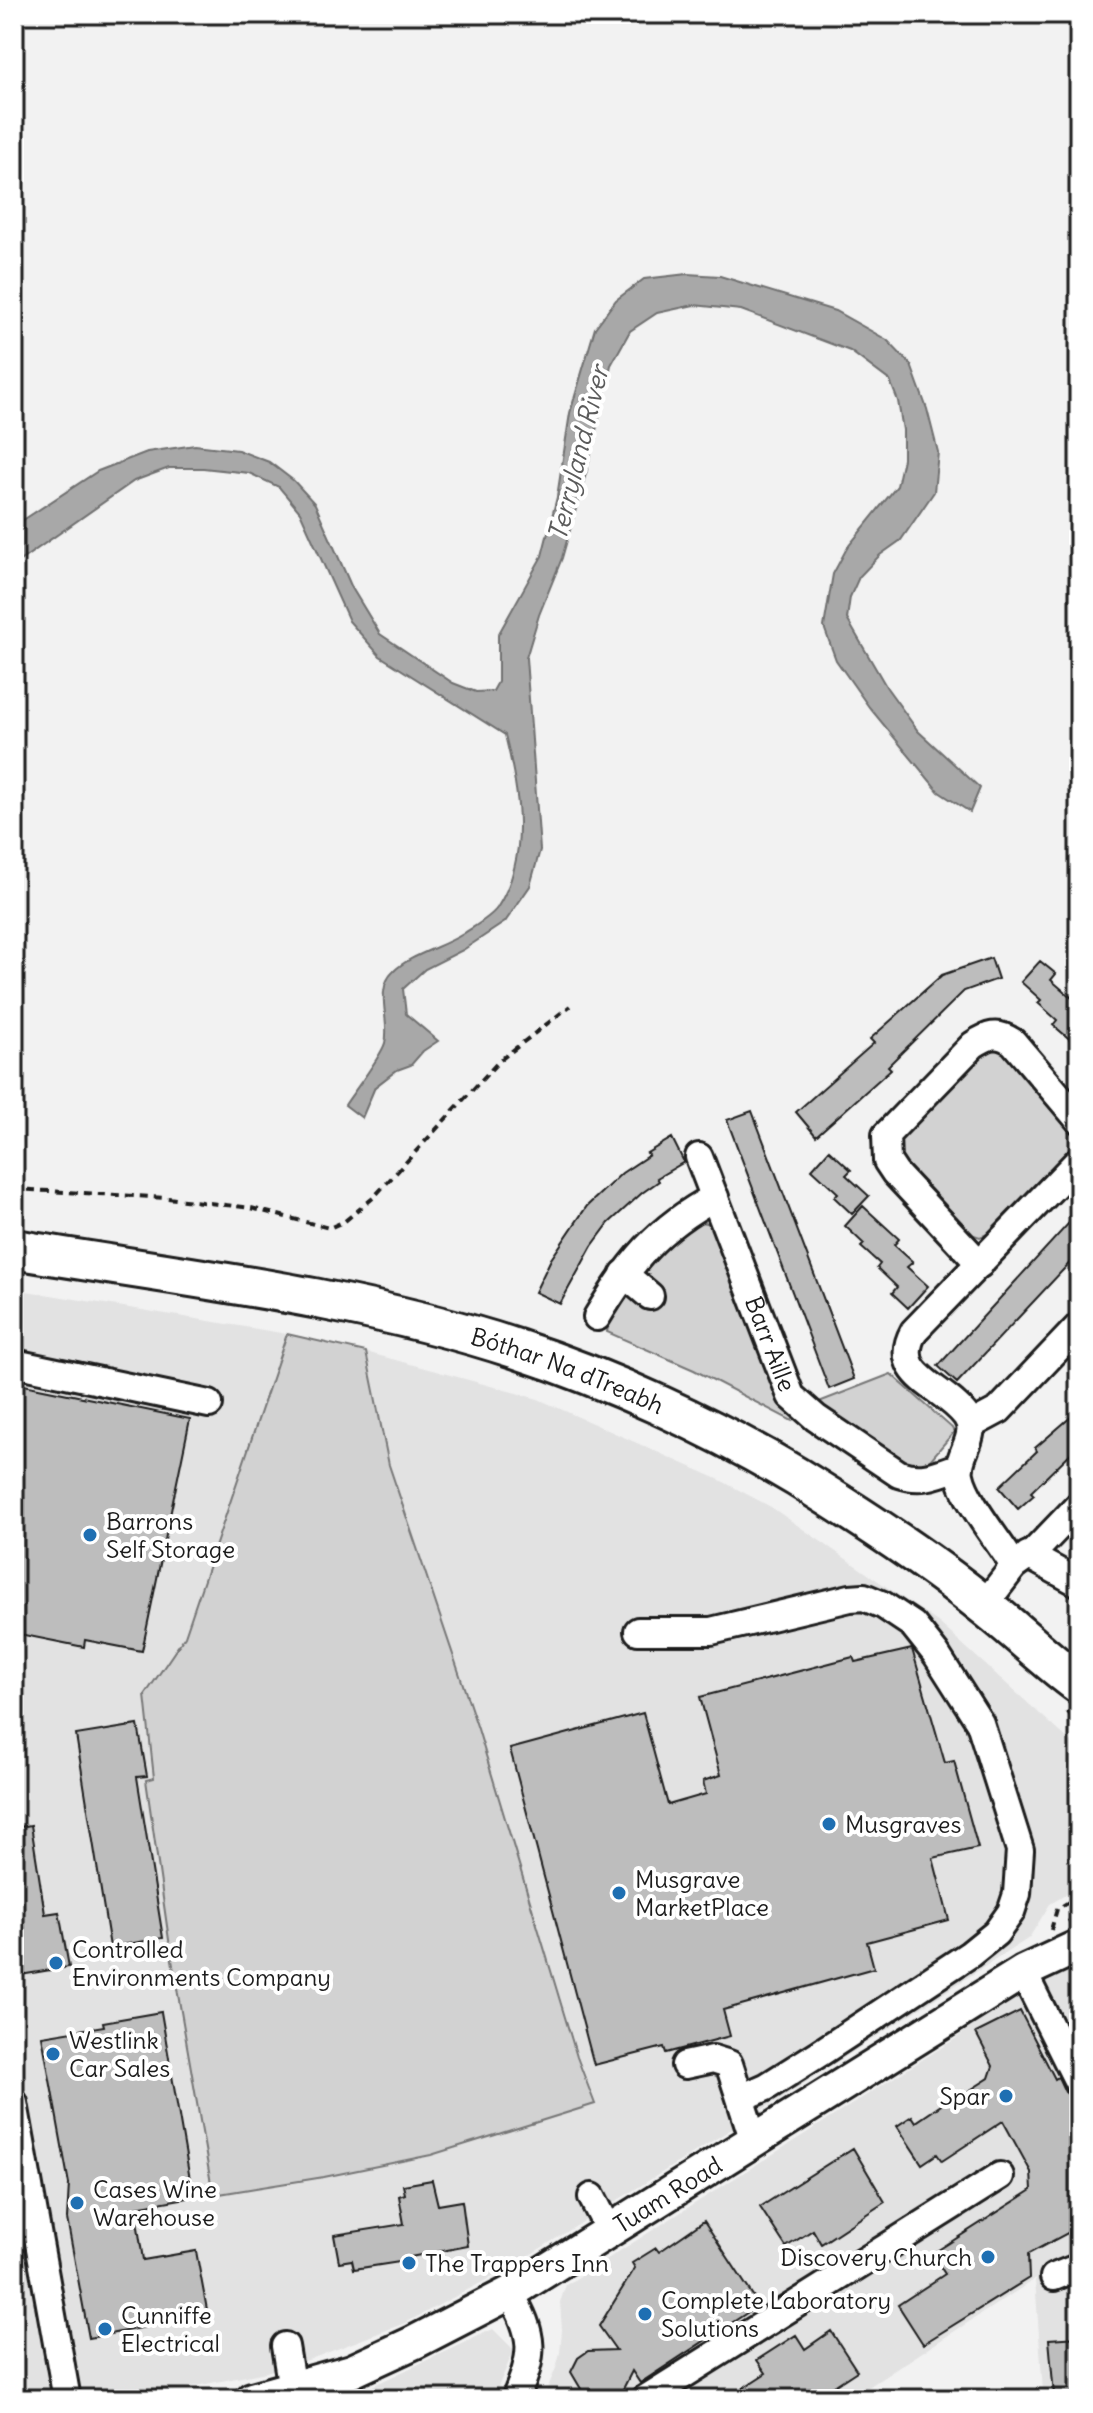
<svg xmlns="http://www.w3.org/2000/svg" width="1093" height="2413" font-family="Delius,sans-serif">
  <rect width="100%" height="100%" fill="#f2f2f2"/>
  <filter id="ink" filterUnits="userSpaceOnUse"><feTurbulence type="fractalNoise" baseFrequency=".0125" numOctaves="2"/><feDisplacementMap in="SourceGraphic" scale="16" xChannelSelector="R" yChannelSelector="G"/><feConvolveMatrix kernelMatrix="1 2 1 2 8 2 1 2 1" color-interpolation-filters="sRGB"/></filter>
  <g filter="url(#ink)">
    <path fill="#e2e2e2" d="M14 1289 287 1334 185 1636 145 1695 154 1779 146 1780 214 2195 324 2177 430 2156 596 2104 578 2056 478 1729 390 1465 366 1352 538 1399 720 1480 771 1507 939 1623 1079 1749V1887L1050 1904 1029 1938 778 2100 509 2268 405 2323 308 2360 266 2372 131 2399H14Z
      M1079 1963V2399H1065L1043 2392 1035 2279 850 2399H543L556 2368 560 2353 562 2330 560 2302 566 2285 955 2039 1022 1989Z
      M493 2329 514 2350 493 2399H333L366 2389Z"/>
    <path fill="#d2d2d2" stroke="#777" stroke-width="2" d="M1003 1047 1072 1127 1076 1143 1072 1149 993 1232 980 1237 968 1233 900 1158 897 1150 900 1135 983 1048Z
      M689 1220 711 1224 797 1412 792 1421 694 1370 607 1332 612 1307 642 1273V1267Z
      M287 1334 366 1352 389 1465 478 1729 577 2057 595 2104 431 2155 324 2177 213 2195 171 1954 146 1780 154 1778 145 1695 185 1636Z
      M891 1374 952 1428 954 1432 926 1465H912L822 1406 819 1402Z"/>
    <path fill="#a8a8a8" stroke="#707070" stroke-width="2" d="M687 274 720 276 835 311 887 340 911 365 927 409 938 452 934 492 901 540 880 555 859 577 850 597 847 619 887 688 918 731 980 788 970 812 939 792 869 707 836 660 824 627 833 574 847 548 897 486 903 459V430L898 401 890 381 850 351 741 310 694 305 657 313 630 331 611 365 587 470 562 558 539 615 526 658 540 850 530 886 505 922 463 950 425 969 403 989 406 1014 438 1041 423 1051 411 1065 397 1070 375 1087 362 1118 345 1105C354 1091 381 1057 385 1043 391 1021 374 990 393 972 409 955 443 947 463 934 473 927 490 918 497 908 531 855 519 791 505 735L380 656 349 621 300 512 279 487 249 473 203 468H169L134 481 14 565V526L98 471 147 452 195 445 238 450 269 462 294 481 315 504 352 588 380 634 453 683 476 692 493 691 498 682V635L542 556 557 497 570 413 595 328 616 300 644 279Z"/>
    <path fill="#bdbdbd" stroke="#1c1c1c" stroke-width="2" d="M991 958 998 979 964 991 888 1066 891 1069 816 1136 796 1112 874 1043 870 1039 942 975Z
      M1040 961 1056 974 1051 980 1079 1004V1047L1053 1025 1057 1020 1038 1003 1041 1000 1021 982Z
      M752 1111 854 1379 829 1389 727 1120Z
      M672 1138 684 1162 657 1178 659 1181 642 1193 609 1223 592 1246 560 1304 535 1292 551 1259 587 1206 622 1173 649 1155 647 1153Z
      M829 1150 851 1170 846 1175 869 1196 852 1214 834 1197 838 1193 812 1169Z
      M863 1206 899 1239 894 1245 913 1262 907 1267 928 1286 908 1308 892 1293 897 1287 877 1268 880 1264 861 1247 864 1244 845 1226Z
      M1079 1212V1253L957 1383 938 1366Z
      M14 1383 190 1419 142 1651 85 1640 84 1647 14 1633V1438L21 1402 14 1401Z
      M1079 1410V1445L1031 1492 1034 1495 1018 1509 999 1487 1037 1451 1035 1448Z
      M912 1649 945 1763 954 1761 978 1848 933 1858 949 1920 867 1942 874 1968 723 2010 730 2036 666 2053 664 2047 594 2065 510 1749 643 1713 668 1805 706 1794 703 1781 721 1775 700 1697 853 1657 855 1662Z
      M138 1725 147 1776 137 1777 163 1938 110 1947 76 1735Z
      M31 1825 45 1914 59 1912 69 1967 14 1976V1828Z
      M1020 2011 1055 2079 1058 2077 1065 2092 1075 2099 1079 2106 1067 2115 1079 2138V2227L1028 2254 1029 2278 923 2344 898 2305 945 2274 932 2254 1032 2190 1031 2172 1003 2121 942 2161 937 2154 922 2164 897 2126 912 2116 916 2122 962 2091 964 2094 989 2078 993 2066 976 2033Z
      M161 2012 193 2197 135 2207 143 2260 196 2251 208 2315 89 2338 67 2219 69 2184 42 2036 104 2026 103 2022Z
      M853 2148 885 2202 821 2244 813 2230 786 2247 760 2207Z
      M432 2180 438 2205 462 2201 468 2246 405 2258 406 2261 354 2269 352 2260 339 2262 334 2235 404 2224 399 2196 405 2194 403 2185Z
      M704 2221 759 2305 640 2383 632 2371 618 2399H587L571 2372 578 2358 588 2351 616 2350 599 2326 635 2268 632 2263 656 2248 659 2252Z
      M831 2331 857 2371 814 2399H726L766 2373 757 2360 796 2335 805 2349Z
      M1079 2337V2393L1054 2395 1049 2339Z"/>
    <g fill="none" stroke-linecap="round" stroke-linejoin="round">
      <g stroke="#1c1c1c" stroke-width="32">
        <g id="minor">
          <path id="s1" d="M699 1157 791 1396 816 1418 899 1474C922 1482 938 1474 960 1466"/>
          <path d="M980 1264 895 1173 887 1161 886 1135 973 1045C988 1035 997 1031 1013 1042L1079 1120"/>
          <path d="M624 1274 650 1296"/>
          <path d="M597 1317C630 1262 657 1228 715 1197"/>
          <path d="M14 1365V1363L209 1404"/>
          <path d="M971 1425 999 1410 1079 1326"/>
          <path d="M1028 1555 1079 1583"/>
          <path d="M1014 1566C1000 1542 965 1501 960 1475 956 1454 980 1436 966 1416 943 1385 889 1376 914 1331L1079 1160"/>
          <path d="M984 1605 1014 1566 1034 1552 1079 1505"/>
          <path d="M638 1631H711L850 1598 864 1597 883 1605 913 1625 936 1654 980 1723 1020 1850 1017 1894 1011 1912 996 1933 970 1954 820 2053 766 2087 741 2098"/>
          <path d="M1023 1972 1079 2084"/>
          <path d="M685 2065 713 2059 729 2064 754 2141"/>
          <path d="M14 2103 67 2399"/>
          <path d="M592 2197 610 2232"/>
          <path d="M1054 2277 1079 2267"/>
          <path d="M510 2293C535 2336 535 2354 515 2399"/>
          <path d="M285 2346 292 2389"/>
          <path d="M645 2399 1000 2176"/>
        </g>
      </g>
      <g stroke="#1c1c1c" stroke-width="38">
        <g id="major">
          <path id="s2" d="M252 2399 352 2371 415 2342 510 2293 1023 1972 1079 1946"/>
        </g>
      </g>
      <g stroke="#1c1c1c" stroke-width="44">
        <g id="highway">
          <path id="s3" d="M14 1249C181 1277 356 1296 517 1349 609 1379 714 1427 797 1477 862 1517 927 1559 986 1607 1018 1632 1046 1660 1079 1684"/>
        </g>
      </g>
      <path stroke="#1c1c1c" stroke-width="4" stroke-dasharray="8 6" stroke-linecap="butt" d="M14 1189 168 1198 251 1208 329 1228 345 1221 373 1198 499 1061 570 1006
        M1067 1711 1079 1724
        M1068 1922 1079 1915
        M1051 1930 1057 1909 1079 1896"/>
      <use href="#minor" stroke="#fff" stroke-width="26"/>
      <use href="#major" stroke="#fff" stroke-width="32"/>
      <use href="#highway" stroke="#fff" stroke-width="38"/>
    </g>
  </g>
  <g fill="#1f6fb2" stroke="#fff" stroke-width="3">
    <circle cx="90" cy="1535" r="8"/>
    <circle cx="829" cy="1824" r="8"/>
    <circle cx="619" cy="1893" r="8"/>
    <circle cx="56" cy="1963" r="8"/>
    <circle cx="53" cy="2054" r="8"/>
    <circle cx="1006" cy="2096" r="8"/>
    <circle cx="77" cy="2203" r="8"/>
    <circle cx="988" cy="2257" r="8"/>
    <circle cx="409" cy="2263" r="8"/>
    <circle cx="645" cy="2314" r="8"/>
    <circle cx="105" cy="2329" r="8"/>
  </g>
  <g text-anchor="middle" dominant-baseline="central" stroke-width="8" stroke-linejoin="round" paint-order="stroke">
    <g font-size="24" fill="#1c1c1c" stroke="#fff">
      <text stroke="none"><textPath href="#s1" startOffset="200">Barr Aille</textPath></text>
      <text stroke="none"><textPath href="#s3" startOffset="568">Bóthar Na dTreabh</textPath></text>
      <text stroke="none"><textPath href="#s2" startOffset="466">Tuam Road</textPath></text>
    </g>
    <g font-size="24" fill="#1c1c1c" stroke="#fff" text-anchor="start">
      <text x="106" y="1521">Barrons<tspan x="106" dy="28">Self Storage</tspan></text>
      <text x="845" y="1824">Musgraves</text>
      <text x="635" y="1879">Musgrave<tspan x="635" dy="28">MarketPlace</tspan></text>
      <text x="72" y="1949">Controlled<tspan x="72" dy="28">Environments Company</tspan></text>
      <text x="69" y="2040">Westlink<tspan x="69" dy="28">Car Sales</tspan></text>
      <text x="990" y="2096" text-anchor="end">Spar</text>
      <text x="93" y="2189">Cases Wine<tspan x="93" dy="28">Warehouse</tspan></text>
      <text x="972" y="2257" text-anchor="end">Discovery Church</text>
      <text x="425" y="2263">The Trappers Inn</text>
      <text x="661" y="2300">Complete Laboratory<tspan x="661" dy="28">Solutions</tspan></text>
      <text x="121" y="2315">Cunniffe<tspan x="121" dy="28">Electrical</tspan></text>
    </g>
    <g font-size="26" font-style="italic" fill="#5b5b5b" stroke="#fff">
      <text transform="translate(578 453) rotate(-76)">Terryland River</text>
    </g>
  </g>
  <rect width="1093" height="2413" fill="none" stroke="#fff" stroke-width="48"/>
  <rect x="24" y="24" width="1045" height="2365" fill="none" stroke="#1c1c1c" stroke-width="3" filter="url(#ink)"/>
</svg>
